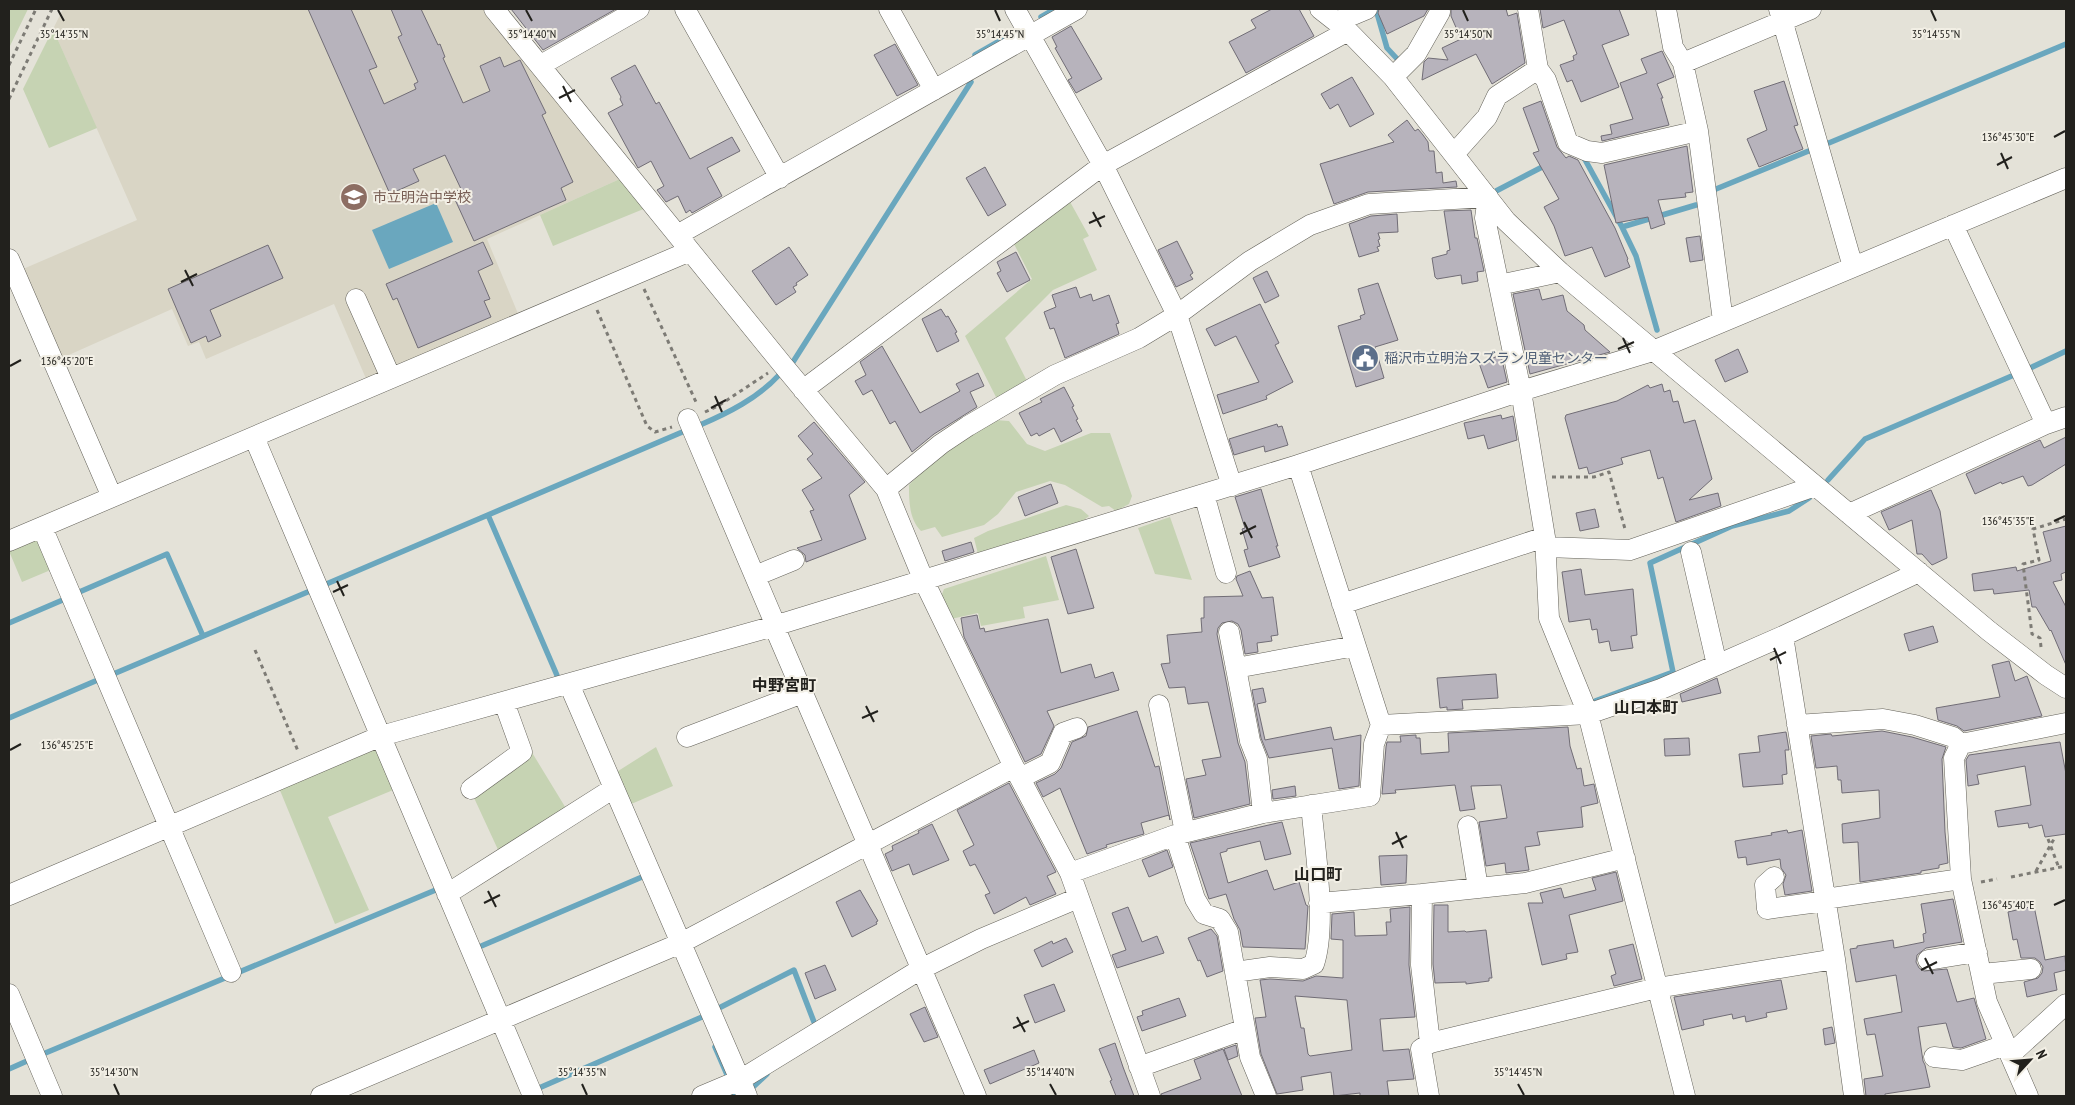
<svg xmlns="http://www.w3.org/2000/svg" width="2075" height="1105" font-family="'PT Sans Narrow','Noto Sans JP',sans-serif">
  <rect width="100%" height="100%" fill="#e4e2d8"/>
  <path fill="#d9d5c5" d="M63 9H485L622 178 487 239 519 316 367 381 334 304 206 359 199 342 188 346 172 309 62 358 23 269 137 220 53 29Z"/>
  <path fill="#c6d3b3" d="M9 9H28L9 48Z
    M53 29 97 128 49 148 23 89Z
    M622 178 646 208 553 246 540 215Z
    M1069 200 1089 236 1083 239 1097 270 1053 290 1005 338 1028 383 998 401 965 336 1032 279 1013 242Z
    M995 420 1009 421 1027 444 1045 451 1091 433H1110L1132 496 1129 504 1116 511 1109 506 1102 507 1065 485 1050 481 1016 492 998 514 984 525 942 537 935 527 921 531C909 519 909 501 909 485L945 447Z
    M1066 505 1081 509 1089 516 1079 524 978 554 974 538 988 531Z
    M1170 517 1192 580 1155 574 1138 528Z
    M35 540 42 543 53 569 22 582 9 551Z
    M1046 556 1059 600 1023 607 1025 618 981 626 978 613 951 619 941 597 944 589Z
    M528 746 567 810 500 854 469 787Z
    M656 747 673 786 629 805 615 773Z
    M378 748 398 788 328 817 369 910 335 924 279 788Z"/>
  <path fill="#6aa7be" d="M436 203 453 242 389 269 372 230Z"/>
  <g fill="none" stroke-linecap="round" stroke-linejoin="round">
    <path stroke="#6aa7be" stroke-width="5.5" d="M1377 13 1387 48 1400 62
      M1041 17 1055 9
      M975 55 1010 35
      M1824 145 2066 44
      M1583 156 1622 227 1636 256 1657 330
      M1716 189 1811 150
      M1496 191 1548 164
      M1622 227 1696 205
      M793 362 971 82
      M2028 369 2066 351
      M700 425C728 413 758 398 779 375
      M1828 480 1865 439 2014 375
      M488 515 559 680
      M324 585 687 430
      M77 593 167 554 203 636
      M9 623 65 599
      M111 675 310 591
      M1595 701 1673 672 1650 563 1732 526 1789 511 1809 498
      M9 718 100 679
      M479 947 642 877
      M717 1009 794 970 814 1022
      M715 1047 728 1077
      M43 1054 438 889
      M9 1069 27 1061
      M539 1088 702 1017
      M751 1089 767 1074
      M733 1096H735"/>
  </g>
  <path fill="#b7b3bc" stroke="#716d76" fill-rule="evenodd" d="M308 9H351L377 67 369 70 384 104 416 89 414 84 418 82 398 37 402 35 391 9H421L438 45 440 44 445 57 443 58 463 103 490 91 480 66 500 57 504 67 520 60 546 113 542 115 573 182 561 188 566 200 474 241 452 193 461 189 445 155 413 169 419 181 390 194Z
    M511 9H616L543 50Z
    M1272 9H1299L1314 36 1246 73 1229 42 1256 28 1251 20Z
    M1379 9H1428L1424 16 1387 34 1378 13Z
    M1451 9H1506L1508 16 1517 13 1525 63 1492 84 1476 54 1422 80 1424 62 1428 58 1448 60 1442 48 1461 39 1451 16Z
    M1540 9H1619L1629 35 1602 45 1619 87 1581 102 1572 80 1567 82 1560 65 1574 60 1573 56 1577 54 1564 20 1543 28Z
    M1071 26 1102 79 1076 93 1068 80 1072 78 1055 48 1057 47 1052 37Z
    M895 44 918 85 897 96 874 55Z
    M1662 51 1674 77 1657 84 1663 98H1661L1669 125 1602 141 1601 136 1612 134 1610 125 1633 119 1620 83 1647 73 1641 59Z
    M635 65 656 104 659 102 690 159 732 137 740 151 707 168 722 196 692 213 690 210 686 213 678 196 666 202 657 190 664 186 651 161 638 168 608 113 623 105 620 99 621 97 611 78Z
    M1352 77 1374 114 1350 127 1338 104 1330 109 1321 94Z
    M1784 81 1798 125 1794 126 1803 149 1759 167 1747 139 1767 130 1754 91Z
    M1541 101 1557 147 1566 158 1569 156 1578 160 1615 228 1628 259 1627 260 1630 267 1605 277 1592 247 1565 256 1554 226 1544 207 1559 199 1533 153 1539 151 1523 108Z
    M1407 120 1415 131 1418 129 1423 135 1428 142 1429 151H1434L1436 173 1442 172 1443 183 1456 181 1457 187 1368 192 1334 204 1320 164 1394 142 1388 135Z
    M1687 146 1693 192 1685 193 1686 197 1658 200 1665 224 1651 229 1648 217 1616 223 1604 165Z
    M985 167 1006 205 988 216 966 178Z
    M1471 210 1475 238H1477L1484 271 1477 272 1478 281 1462 284 1461 275 1437 279 1435 277 1432 258 1447 254V251L1450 250 1444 211Z
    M1397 214 1398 232 1378 233 1380 239 1378 240 1380 246 1377 247 1379 251 1359 257 1349 224 1371 216Z
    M1700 236 1703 260 1690 262 1686 238Z
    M1177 241 1193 273 1190 275 1193 279 1176 287 1158 250Z
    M483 242 493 264 478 271 490 299 484 301 491 317 418 348 397 298 393 300 386 284Z
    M268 245 283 278 210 310 221 336 208 342 206 336 191 343 168 289Z
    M789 247 808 275 796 283 797 285 793 287 796 292 776 305 752 271Z
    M1016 252 1030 280 1007 292 997 273 1001 271 997 262Z
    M1267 271 1279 296 1265 303 1253 278Z
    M1378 283 1398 340 1375 347 1384 378 1356 387 1338 326 1361 319 1360 316 1365 314 1358 289Z
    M1076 287 1080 298 1091 294 1093 301 1109 295 1119 323 1116 324 1119 334 1065 358 1054 328 1050 329 1044 312 1056 307 1052 295Z
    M1539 289 1542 300 1563 295 1567 311 1584 325 1585 330 1610 352 1530 374 1513 294Z
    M1260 304 1279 343 1275 345 1293 382 1266 396 1267 399 1223 414 1217 395 1259 382 1236 336 1215 346 1206 329Z
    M941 309 946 317 948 316 957 332 955 333 959 341 937 352 922 319Z
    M882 346 920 413 960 391 956 384 978 373 984 386 970 392 977 407 934 434 912 452 895 421 890 424 872 390 863 395 855 381 866 375 860 362Z
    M1738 349 1748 372 1725 382 1715 360Z
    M1501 355 1507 382 1488 388 1479 363Z
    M1662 384 1664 392 1670 390 1673 402 1678 401 1684 423 1695 420 1712 479 1689 500 1718 493 1721 506 1676 522 1663 477 1658 479 1650 450 1621 458 1623 464 1589 474 1587 467 1579 469 1565 418 1566 415 1617 401 1648 385 1650 388Z
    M1064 387 1074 406 1072 407 1078 419 1076 420 1082 431 1061 442 1054 428 1039 436 1037 433 1031 436 1019 413 1042 402 1040 399Z
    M1501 415 1502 419 1513 416 1517 440 1488 449 1484 435 1468 439 1464 423Z
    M814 422 865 482 849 495 866 539 806 562 805 555 797 548 822 540 810 511 814 510 802 490 822 478 807 459 813 454 798 436Z
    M1277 424 1278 427 1282 426 1288 445 1265 452 1264 446 1234 455 1229 439Z
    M2066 437V464L2032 485 2028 486 2023 476 2002 484 2001 482 1975 494 1966 474 2040 440 2044 448Z
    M1051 484 1058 503 1025 516 1018 497Z
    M1261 489 1278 546H1276L1280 557 1249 567 1244 550 1248 549 1242 529 1245 528 1235 497Z
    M1931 490 1940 511 1947 558 1932 565 1922 554H1917L1912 520 1889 530 1881 512Z
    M1595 509 1599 527 1580 531 1576 513Z
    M2066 526V572L2061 574 2062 580 2053 582 2066 607V665L2051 630 2050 631 2036 607H2032L2029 590 1994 594 1993 589 1974 591 1972 574 2016 567 2017 571 2051 561 2043 532Z
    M971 542 974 552 945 561 942 551Z
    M1076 549 1094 608 1068 614 1051 557Z
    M1581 569 1585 595 1633 589 1637 635 1631 636 1633 648 1611 651 1609 641 1599 643 1597 629 1592 630 1590 619 1569 622 1562 572Z
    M1250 571 1262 598 1273 597 1278 635 1271 636 1272 641 1257 643 1258 652 1245 654 1241 630 1238 624 1232 621 1222 623 1218 628 1217 634 1238 743 1245 762 1250 804 1194 818 1186 779 1206 775 1202 760 1221 757 1208 702 1188 704 1185 687 1169 688 1161 664 1170 663 1167 635 1202 632 1201 618H1204V597L1243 596 1236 579 1237 576Z
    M977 615 980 629 984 628 985 632 1048 619 1061 673 1091 664 1095 678 1113 672 1119 690 1047 711 1054 726 1041 754 1025 762 964 637 961 618Z
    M1933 626 1938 642 1909 651 1904 634Z
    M2009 661 2015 681 2027 676 2042 716 1964 731 1957 726 1938 720 1936 708 2000 697 1992 665Z
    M1496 674 1498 698 1462 700 1463 709 1447 710V707L1440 708 1437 678Z
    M1717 678 1721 693 1682 702 1680 694Z
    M1263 688 1266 702 1257 704 1265 740 1331 727 1334 740 1361 735 1359 786 1339 789 1332 748 1269 758 1261 738 1252 690Z
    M1137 711 1155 767 1159 766 1170 820 1169 815 1141 823 1144 834 1106 845 1107 847 1087 854 1060 788 1043 797 1036 783 1055 774 1061 768 1072 742 1086 736 1088 727Z
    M1568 727 1570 746 1577 769 1581 768 1584 786 1594 784 1598 803 1581 807 1583 827 1537 832 1540 845 1525 847 1529 870 1506 873 1505 863 1486 866 1479 822 1507 818 1501 785 1471 786 1475 809 1460 811 1455 785 1395 790 1396 793 1382 794 1386 747 1387 742H1401L1400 736 1416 735V738H1420L1421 754 1449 752 1448 733Z
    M1882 731 1912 737 1946 747 1942 759 1945 832 1948 863 1939 865V868L1921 871V873L1860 882 1858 842 1843 843 1842 824 1880 818 1879 790 1842 793 1841 780H1838L1837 766 1816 768 1811 736 1831 734 1832 736Z
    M1786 732 1789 750H1785L1787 774 1782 775 1783 784 1743 787 1739 754 1760 752 1758 736Z
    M1689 738 1690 755 1665 756 1664 739Z
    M2060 742 2066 774V834L2045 837 2042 825 2029 828 2028 823 1998 827 1995 811 2031 805 2025 766 1977 775 1979 784 1968 786 1966 760 1969 755Z
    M1009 783 1056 872 1047 876 1056 894 1030 905 1026 897 994 914 985 895 990 893 975 864 970 866 963 851 974 845 957 810Z
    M1295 786 1296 796 1273 799 1272 790Z
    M1282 822 1291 854 1265 860 1260 841 1227 849V851L1220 853 1228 883 1267 870 1274 890 1299 882 1306 905 1308 906 1305 949 1243 947 1240 930 1234 919 1226 894 1209 899 1190 843Z
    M932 824 949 860 913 875 909 864 892 871 885 854 893 850 892 846 919 833 918 831Z
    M1787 830 1788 833 1802 830 1812 891 1785 895 1783 884 1786 875 1781 868 1780 859 1747 865 1746 857 1738 858 1735 841 1772 835 1771 833Z
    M1167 850 1173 867 1149 877 1142 860Z
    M1407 855 1406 883 1381 885 1379 856Z
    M1616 872 1623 901 1569 915 1578 952 1566 954 1567 959 1542 965 1528 903H1543L1540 893 1561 888 1564 898 1596 890 1592 878Z
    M860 890 878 921 876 922 877 924 852 937 836 902Z
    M1953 899 1962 942 1926 948 1917 955 1916 962 1919 968 1924 971 1947 969 1957 1002 1974 998 1986 1039 1961 1048 1953 1047 1946 1023 1918 1027 1923 1061 1925 1065 1930 1087 1885 1094V1096H1866L1864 1079 1883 1076 1875 1034 1867 1035 1864 1019 1902 1012 1896 975 1856 982 1850 949 1857 948V946L1893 940 1894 948 1924 942 1923 934 1926 933 1921 904Z
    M1434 905H1448V932L1465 931 1466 932 1486 930 1492 978H1489V981L1466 984V982L1435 983 1433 964Z
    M2034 906 2045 960 2065 956 2066 970 2054 973 2057 990 2027 997 2024 982 2038 978 2042 973 2043 967 2040 962 2035 958H2021L2017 939 2013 940 2008 912Z
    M1128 907 1142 942 1157 936 1164 953 1117 968 1112 955 1126 950 1112 913Z
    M1410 907 1409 965 1415 1017 1380 1019 1383 1051 1409 1049 1414 1079 1387 1081 1389 1096H1360V1093L1334 1096 1331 1072 1301 1077 1303 1090 1277 1094 1261 1054 1255 1018 1266 1017 1260 980 1270 979 1303 981 1316 976 1343 978V940L1331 939 1332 914 1354 912 1355 936 1387 935 1386 922H1391L1390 909ZM1295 996 1347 1000 1352 1050 1310 1056 1308 1054 1304 1028H1301Z
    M1211 929 1217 936 1223 971 1207 977 1200 960 1198 961 1188 938Z
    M1066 938 1073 952 1042 967 1034 950 1052 941 1053 944Z
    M1633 944 1642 979 1614 986 1611 976 1616 974 1609 950Z
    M825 965 836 990 815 999 805 973Z
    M1781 980 1787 1009 1766 1013 1767 1017 1746 1022 1745 1016 1733 1019 1732 1014 1703 1020 1704 1025 1682 1030 1674 997Z
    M1054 984 1065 1011 1035 1023 1024 995Z
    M1179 998 1186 1016 1142 1031 1137 1017 1143 1015 1142 1011Z
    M925 1007 938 1037 924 1042 910 1014Z
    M1832 1027 1835 1043 1825 1045 1823 1029Z
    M1115 1043 1123 1067 1134 1096H1116L1110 1081 1112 1080 1099 1049Z
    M1236 1045 1238 1056 1228 1060 1224 1049Z
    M1223 1049 1242 1096H1162L1161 1094 1201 1079 1194 1060Z
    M1034 1050 1039 1063 990 1084 984 1070Z"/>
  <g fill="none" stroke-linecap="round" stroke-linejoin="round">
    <g stroke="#636159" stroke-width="21">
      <path id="minor" d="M494 9 782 364 886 489 924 581 1014 767 1070 873 1150 1096
        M685 9 780 178
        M889 9 934 90
        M1015 9 1103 165 1177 315 1232 486
        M1320 9 1348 31 1393 77 1506 221 1560 272 1989 631 2046 675 2066 688
        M1528 9 1538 69
        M1666 9 1673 47 1683 63 1698 131 1723 321
        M1779 9 1853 267
        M1336 22 1367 9
        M1683 63 1811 9
        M541 65 639 9
        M1393 77 1416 54 1440 12
        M1454 154 1487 117 1497 96 1538 69 1546 80 1568 143 1587 151 1602 153 1698 131
        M1953 225 2046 424
        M679 234 1077 9
        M9 259 112 497
        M1499 285 1560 272
        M356 299 391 378
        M803 390 1103 165 1348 31
        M688 419 776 626
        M254 437 533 1096
        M886 489 941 444 968 426 1055 375 1139 338 1177 315 1250 261 1310 225 1369 204 1488 197 1485 218 1521 391 1545 537 1549 618 1588 714 1685 1096
        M1204 494 1226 573
        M1849 514 2046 424 2066 417
        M42 527 231 972
        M9 541 690 251
        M1546 547 1630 550 1815 486
        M1691 552 1717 665
        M755 576 794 560
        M1342 604 1545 537
        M774 626 976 1096
        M1229 632 1250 741 1257 759 1263 813
        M1783 636 1835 959 1854 1096
        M1236 668 1355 646
        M569 684 747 1096
        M1159 705 1185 832
        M1381 725 1588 714 1661 689 1717 665 1783 636 1919 572
        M1797 725 1883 719 1915 725 1953 737 1961 744
        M687 737 803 693
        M1961 744 1954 758 1961 879 1987 1002 2028 1096
        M1961 744 2066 723
        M1020 778 1050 763 1063 733 1077 728
        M471 789 522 752 504 702
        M1468 826 1478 888
        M1175 835 1195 899 1204 914 1220 919 1228 932 1250 1057 1266 1096
        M1070 873 1175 835 1263 813 1370 796 1374 744 1381 725 1298 465
        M1774 877 1765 885 1767 909 1826 901
        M447 894 614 788
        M9 895 381 736 774 626 1298 465 1521 391 1653 351 2066 178
        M1825 899 1961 879
        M1319 903 1422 894
        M1928 960 1977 952
        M1235 972 1270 967 1303 969 1314 964C1327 926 1315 848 1311 805
        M1982 974 2031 969
        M9 994 52 1096
        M1430 1043 1421 965 1422 894 1525 883 1625 858
        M2010 1055 2066 1004
        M1934 1057 1962 1060 2005 1045
        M1139 1067 1245 1029
        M321 1096 681 943 1014 767
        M702 1096 740 1080 921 969 981 939 1078 898
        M1429 1096 1421 1049 1430 1043 1657 988 1835 959"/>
    </g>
    <path stroke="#7d7b75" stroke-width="3" stroke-dasharray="4 4" stroke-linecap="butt" d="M9 65 36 9
      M9 99 52 9
      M644 289 696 402
      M597 310 647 426 655 432 672 427
      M705 412 718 406 768 373
      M1552 477H1594L1609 472 1625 529
      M2041 647 2040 638 2032 634 2023 564 2039 560 2033 529 2066 519
      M255 650 298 751
      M2048 839 2059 868
      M2036 871 2054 839
      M2011 877 2066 866
      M1981 882 1997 879"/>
    <use href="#minor" stroke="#fff" stroke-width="20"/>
  </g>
  <path fill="none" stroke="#22211d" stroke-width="2" d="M58 10 64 21M526 10 532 21M995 10 1000 21M1463 10 1468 21M1931 10 1936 21M563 86 571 102M559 98 575 90M2054 137 2065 131M2001 153 2008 169M1997 165 2012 157M1093 212 1101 227M1089 223 1105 216M185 270 193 286M181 282 197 274M1623 338 1630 353M1618 349 1634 342M10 366 21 360M715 396 722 412M711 408 726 400M2054 521 2065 516M1244 522 1252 538M1240 534 1256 526M337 581 344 596M333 592 348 585M1774 648 1781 664M1770 660 1786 652M866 706 874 722M862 718 878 711M10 750 21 744M1396 832 1403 848M1392 844 1407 836M488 891 496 907M484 903 500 895M2054 905 2065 900M1925 958 1933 974M1921 970 1937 962M1017 1017 1025 1032M1013 1028 1029 1021M114 1084 119 1095M582 1084 587 1095M1050 1084 1056 1095M1518 1084 1524 1095"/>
  <defs>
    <g id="school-disc" transform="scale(1.4375)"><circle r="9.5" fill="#8d6e63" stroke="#f2efe5"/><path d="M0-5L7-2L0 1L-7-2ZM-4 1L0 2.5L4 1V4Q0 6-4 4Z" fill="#fff"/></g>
    <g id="civic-disc" transform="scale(1.4375)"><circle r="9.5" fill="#5c6f8a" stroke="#f2efe5"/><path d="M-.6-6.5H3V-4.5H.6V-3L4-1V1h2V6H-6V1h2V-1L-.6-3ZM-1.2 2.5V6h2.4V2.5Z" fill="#fff"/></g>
  </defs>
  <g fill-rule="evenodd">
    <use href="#school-disc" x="354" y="197"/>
    <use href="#civic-disc" x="1365" y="358"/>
  </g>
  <g text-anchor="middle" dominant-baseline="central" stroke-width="4" stroke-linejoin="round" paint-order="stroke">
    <g font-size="14" fill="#785e54" stroke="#f2efe5" text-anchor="start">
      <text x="373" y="197">市立明治中学校</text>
    </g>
    <g font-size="14" fill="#4e5e75" stroke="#f2efe5" text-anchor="start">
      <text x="1384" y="358">稲沢市立明治スズラン児童センター</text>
    </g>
    <g font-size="16" font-weight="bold" fill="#22211d" stroke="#f2efe5">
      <text x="784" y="685">中野宮町</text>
      <text x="1646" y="707">山口本町</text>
      <text x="1318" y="874">山口町</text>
    </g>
  </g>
  <g font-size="12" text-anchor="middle" fill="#22211d" stroke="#f2efe5" stroke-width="4" stroke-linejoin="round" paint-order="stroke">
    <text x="64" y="38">35°14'35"N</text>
    <text x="532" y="38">35°14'40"N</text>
    <text x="1000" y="38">35°14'45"N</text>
    <text x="1468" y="38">35°14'50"N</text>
    <text x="1936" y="38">35°14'55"N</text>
    <text x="2008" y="141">136°45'30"E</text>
    <text x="67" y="365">136°45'20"E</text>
    <text x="2008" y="525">136°45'35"E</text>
    <text x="67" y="749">136°45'25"E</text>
    <text x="2008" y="909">136°45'40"E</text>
    <text x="114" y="1076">35°14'30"N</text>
    <text x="582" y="1076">35°14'35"N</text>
    <text x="1050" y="1076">35°14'40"N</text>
    <text x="1518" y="1076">35°14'45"N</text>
  </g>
  <rect width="2075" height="1105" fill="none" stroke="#22211d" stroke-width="20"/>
  <g transform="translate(2030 1060) rotate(64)" stroke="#f2efe5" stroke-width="4" paint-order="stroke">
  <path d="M0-4L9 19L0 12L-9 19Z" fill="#22211d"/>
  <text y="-8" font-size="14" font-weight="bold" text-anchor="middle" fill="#22211d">N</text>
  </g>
</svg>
